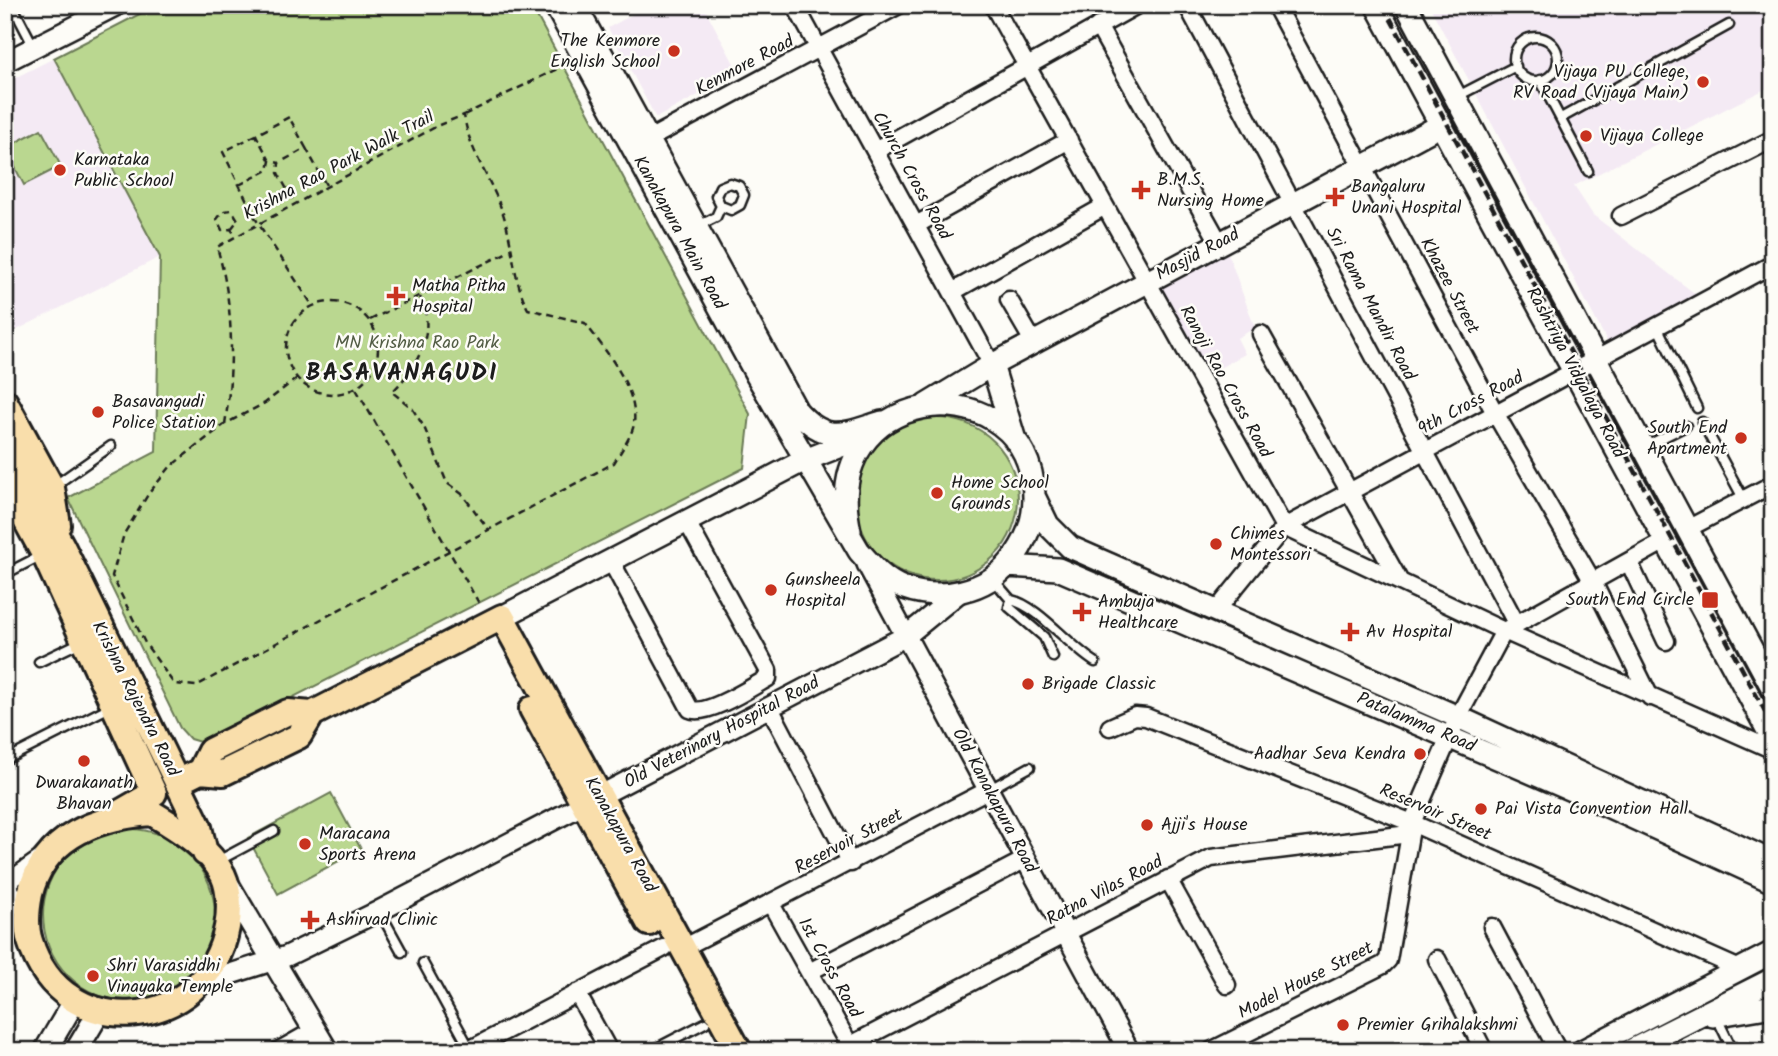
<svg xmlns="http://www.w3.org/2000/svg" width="1778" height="1056" font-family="Kalam,sans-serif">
  <rect width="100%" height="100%" fill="#fdfcf7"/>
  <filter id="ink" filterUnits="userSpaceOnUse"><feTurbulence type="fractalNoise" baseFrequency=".0143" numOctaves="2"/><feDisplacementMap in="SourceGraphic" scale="14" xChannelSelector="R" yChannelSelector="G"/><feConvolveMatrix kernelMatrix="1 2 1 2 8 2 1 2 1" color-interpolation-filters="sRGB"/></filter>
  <g filter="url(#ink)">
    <path fill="#f4eaf4" d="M650 5H703L739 73 656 118 608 28Z
      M1429 5H1773V85L1574 186 1593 215 1698 296 1608 343Z
      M54 58 160 257 5 336V83Z
      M1225 245 1255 328 1237 338 1245 354 1205 376 1155 283Z"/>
    <path fill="#bad790" stroke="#6b7a56" stroke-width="2" d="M157 5H531L750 414 744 468 203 743 190 739 180 728 68 498 156 452 160 257 54 58Z
      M41 129 61 166 24 185 5 148Z
      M856 499a81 81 0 1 1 162 0a81 81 0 1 1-162 0Z
      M331 793 361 849 278 894 248 838Z
      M43 915a86 86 0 1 1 172 0a86 86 0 1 1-172 0Z"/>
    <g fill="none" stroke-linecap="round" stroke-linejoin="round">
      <g stroke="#1c1c1c" stroke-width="13">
        <path id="service" d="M12 5 34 47
          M1514 59a22 22 0 1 1 44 0a22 22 0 1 1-44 0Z
          M1540 80 1588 171
          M1456 97 1516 66
          M1561 118 1729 25
          M698 226 716 217 721 206 716 196 720 187 730 183 739 186 744 195 740 205 731 210 721 206
          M1657 326 1697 408
          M1702 422 1744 500
          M1644 447 1686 426
          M54 486 111 446
          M5 574 42 555
          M992 578 1011 600 1009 607 1044 637 1053 657
          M1011 600C1037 605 1070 647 1095 662
          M39 662 81 642
          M5 760 110 707
          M988 790 1030 767
          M218 861 274 831
          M380 912 402 952
          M423 963 470 1049
          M1717 1018 1733 1051
          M651 1051 705 1023"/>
      </g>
      <g stroke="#1c1c1c" stroke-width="21">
        <path id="minor" d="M795 5 992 365
          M993 5 1284 527 1504 631 1773 750
          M1187 5 1516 623
          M1275 5 1495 413 1593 582 1650 697
          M1098 26 1220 244
          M647 140 899 5
          M875 151 1137 5
          M1621 216 1773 139
          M916 225 1069 140
          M952 292 1105 206
          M1009 300 1034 343
          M1261 334 1399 580
          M1687 529 1773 484
          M611 561 690 709C706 717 752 687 768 678V670L687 522
          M1629 562 1666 641
          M1216 611 1284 527 1773 264
          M770 708 851 863
          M1110 727 1135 716 1146 717 1412 823 1740 969
          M1168 879 1227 985
          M5 882 27 916
          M5 884 43 857
          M771 904 853 1051
          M1492 927 1558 1051
          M683 948 988 790
          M1437 959 1484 1051
          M809 972 1026 859
          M577 993 609 1051
          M278 1051 315 1030
          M467 1051 664 948
          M839 1051 1211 858 1409 834
          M1211 1051 1383 965 1388 960 1412 823 1458 717 1504 631 1665 541"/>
      </g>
      <g stroke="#1c1c1c" stroke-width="24">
        <path id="tertiary" d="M5 62 117 5
          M867 564 1129 1051
          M199 984 287 956 379 911 906 636 960 592"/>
      </g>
      <g stroke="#1c1c1c" stroke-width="26">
        <path id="secondary" d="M555 5 757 376 859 551C872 566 885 581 904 588 940 601 986 592 1010 562 1029 539 1037 512 1033 483 1016 363 817 386 850 531
          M575 5 797 411C827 444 843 434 882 422
          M1376 5 1773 740
          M1406 5 1773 689
          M992 365 1015 440
          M926 405 992 365 1441 125
          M1034 496 1048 525 1070 547 1458 717 1773 862
          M1007 566 1058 569 1583 795 1773 882
          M502 617 805 460 856 440
          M226 881 327 1051
          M1713 1016 1773 1006
          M45 1051 75 1000
          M76 1051 101 1009
          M1582 1051 1773 952
          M1630 1051 1773 979"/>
      </g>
      <g stroke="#1c1c1c" stroke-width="30">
        <path id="primary" d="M5 402 52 488 58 525
          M5 442 62 546 199 827 205 853
          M5 482 44 554 154 793 121 812
          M532 709 649 923
          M200 771 210 751 288 712 312 714 502 617 739 1051
          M188 777 200 771 223 773 299 736 312 714
          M152 813C178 829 208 846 223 875 230 890 230 912 227 927 207 1034 62 1046 30 941 25 926 27 909 30 894 44 836 97 817 152 813Z"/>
      </g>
      <path stroke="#1c1c1c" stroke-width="2.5" stroke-dasharray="7 5" stroke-linecap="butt" d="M464 115 567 64
        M256 135 223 152 258 223 313 306
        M306 148 326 185
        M270 161 256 135 289 117 306 148 279 163
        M239 185 268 170 270 161 279 163 278 173 294 202
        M231 229 238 220 232 210 224 211 217 219 222 230 231 229 235 235
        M420 297C437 331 418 367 392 392L412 408 424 427 447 483 462 494 489 530
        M286 348a46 46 0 1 1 92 0a46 46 0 1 1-92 0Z
        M370 320 510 251
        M356 389 480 605
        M225 424C234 365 234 305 217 247L439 125 464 115C469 153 495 184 505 220 514 250 513 280 528 309L585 323C605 350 638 388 634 424 632 436 620 452 614 463L196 686 174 684 145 643 112 576 124 534 149 493 171 466 225 424 265 403 297 378"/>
      <use href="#service" stroke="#fdfcf7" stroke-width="8"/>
      <use href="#minor" stroke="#fdfcf7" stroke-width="16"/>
      <use href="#tertiary" stroke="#fdfcf7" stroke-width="19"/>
      <use href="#secondary" stroke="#fdfcf7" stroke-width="21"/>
      <use href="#primary" stroke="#f9deab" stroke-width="24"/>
      <path stroke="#1c1c1c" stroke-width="4.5" stroke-dasharray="10 5" stroke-linecap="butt" d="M1383 5 1773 726"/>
    </g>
  </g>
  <g fill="#c8321e" stroke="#fdfcf7" stroke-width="2.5">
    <circle cx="674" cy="51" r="7"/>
    <circle cx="1703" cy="82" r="7"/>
    <circle cx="1586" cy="136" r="7"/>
    <circle cx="60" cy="170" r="7"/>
    <path d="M1137.5 179.5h7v7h7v7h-7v7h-7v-7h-7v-7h7z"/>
    <path d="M1331.5 186.5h7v7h7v7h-7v7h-7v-7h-7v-7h7z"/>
    <path d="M392.5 285.5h7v7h7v7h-7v7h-7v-7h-7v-7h7z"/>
    <circle cx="98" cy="412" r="7"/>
    <circle cx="1741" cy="438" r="7"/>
    <circle cx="937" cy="493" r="7"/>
    <circle cx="1216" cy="544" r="7"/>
    <circle cx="771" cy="590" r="7"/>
    <rect x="1701" y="591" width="18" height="18" rx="3.5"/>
    <path d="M1078.5 601.5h7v7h7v7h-7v7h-7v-7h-7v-7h7z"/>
    <path d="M1346.5 621.5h7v7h7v7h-7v7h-7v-7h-7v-7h7z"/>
    <circle cx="1028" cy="684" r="7"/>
    <circle cx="1420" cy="754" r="7"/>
    <circle cx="84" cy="761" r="7"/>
    <circle cx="1481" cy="809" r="7"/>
    <circle cx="1147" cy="825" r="7"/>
    <circle cx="305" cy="844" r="7"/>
    <path d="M306.5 909.5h7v7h7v7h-7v7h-7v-7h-7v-7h7z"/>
    <circle cx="93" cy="976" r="7"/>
    <circle cx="1343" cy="1025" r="7"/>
  </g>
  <g text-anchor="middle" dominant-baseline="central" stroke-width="5" stroke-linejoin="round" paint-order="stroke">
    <g font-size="18" fill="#1c1c1c" stroke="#fdfcf7" text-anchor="start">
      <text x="660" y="41" text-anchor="end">The Kenmore<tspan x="660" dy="21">English School</tspan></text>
      <text x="1689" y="72" text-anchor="end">Vijaya PU College,<tspan x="1689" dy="21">RV Road (Vijaya Main)</tspan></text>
      <text x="1600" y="136">Vijaya College</text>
      <text x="74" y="160">Karnataka<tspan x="74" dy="21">Public School</tspan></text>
      <text x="1157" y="180">B.M.S.<tspan x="1157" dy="21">Nursing Home</tspan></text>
      <text x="1351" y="187">Bangaluru<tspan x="1351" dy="21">Unani Hospital</tspan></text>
      <text x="412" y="286">Matha Pitha<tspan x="412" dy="21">Hospital</tspan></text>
      <text x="112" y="402">Basavangudi<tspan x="112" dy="21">Police Station</tspan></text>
      <text x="1727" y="428" text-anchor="end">South End<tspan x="1727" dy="21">Apartment</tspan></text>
      <text x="951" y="483">Home School<tspan x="951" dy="21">Grounds</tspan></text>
      <text x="1230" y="534">Chimes<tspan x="1230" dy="21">Montessori</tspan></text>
      <text x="785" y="580">Gunsheela<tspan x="785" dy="21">Hospital</tspan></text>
      <text x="1694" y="600" text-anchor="end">South End Circle</text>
      <text x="1098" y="602">Ambuja<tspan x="1098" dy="21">Healthcare</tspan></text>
      <text x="1366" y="632">Av Hospital</text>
      <text x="1042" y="684">Brigade Classic</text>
      <text x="1406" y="754" text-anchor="end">Aadhar Seva Kendra</text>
      <text x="84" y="783" text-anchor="middle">Dwarakanath<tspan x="84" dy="21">Bhavan</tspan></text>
      <text x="1495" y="809">Pai Vista Convention Hall</text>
      <text x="1161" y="825">Ajji's House</text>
      <text x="319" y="834">Maracana<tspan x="319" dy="21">Sports Arena</tspan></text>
      <text x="326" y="920">Ashirvad Clinic</text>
      <text x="107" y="966">Shri Varasiddhi<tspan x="107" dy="21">Vinayaka Temple</tspan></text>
      <text x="1357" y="1025">Premier Grihalakshmi</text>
    </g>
    <g font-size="18" fill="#1c1c1c" stroke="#fdfcf7">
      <text transform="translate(745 66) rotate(-28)">Kenmore Road</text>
      <text transform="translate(339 166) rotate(-28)">Krishna Rao Park Walk Trail</text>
      <text transform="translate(911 176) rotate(61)">Church Cross Road</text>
      <text transform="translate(679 233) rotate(61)">Kanakapura Main Road</text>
      <text transform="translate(1198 255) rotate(-28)">Masjid Road</text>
      <text transform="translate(1449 286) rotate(62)">Khazee Street</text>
      <text transform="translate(1370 304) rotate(62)">Sri Rama Mandir Road</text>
      <text transform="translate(1575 373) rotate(62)">Rashtriya Vidyalaya Road</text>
      <text transform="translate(1225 382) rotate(61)">Ranoji Rao Cross Road</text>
      <text transform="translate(1471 404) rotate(-28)">9th Cross Road</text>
      <text transform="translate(135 699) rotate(63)">Krishna Rajendra Road</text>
      <text transform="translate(1416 723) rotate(23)">Patalamma Road</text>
      <text transform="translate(722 733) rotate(-28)">Old Veterinary Hospital Road</text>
      <text transform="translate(994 801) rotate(62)">Old Kanakapura Road</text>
      <text transform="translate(1435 813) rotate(23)">Reservoir Street</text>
      <text transform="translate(620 835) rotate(61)">Kanakapura Road</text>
      <text transform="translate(849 842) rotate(-28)">Reservoir Street</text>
      <text transform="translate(1105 891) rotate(-28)">Ratna Vilas Road</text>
      <text transform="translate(829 968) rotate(61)">1st Cross Road</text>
      <text transform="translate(1306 981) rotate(-27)">Model House Street</text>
    </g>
    <g font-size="18" fill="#535d45" stroke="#fdfcf7">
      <text x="417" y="343">MN Krishna Rao Park</text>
    </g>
    <g font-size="24" font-weight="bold" letter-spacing="2" fill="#1c1c1c" stroke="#fdfcf7">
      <text x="402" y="373">BASAVANAGUDI</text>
    </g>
  </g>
  <rect width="1778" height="1056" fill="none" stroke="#fdfcf7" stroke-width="28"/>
  <rect x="14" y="14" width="1750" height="1028" fill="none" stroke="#1c1c1c" stroke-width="2.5" filter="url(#ink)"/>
</svg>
